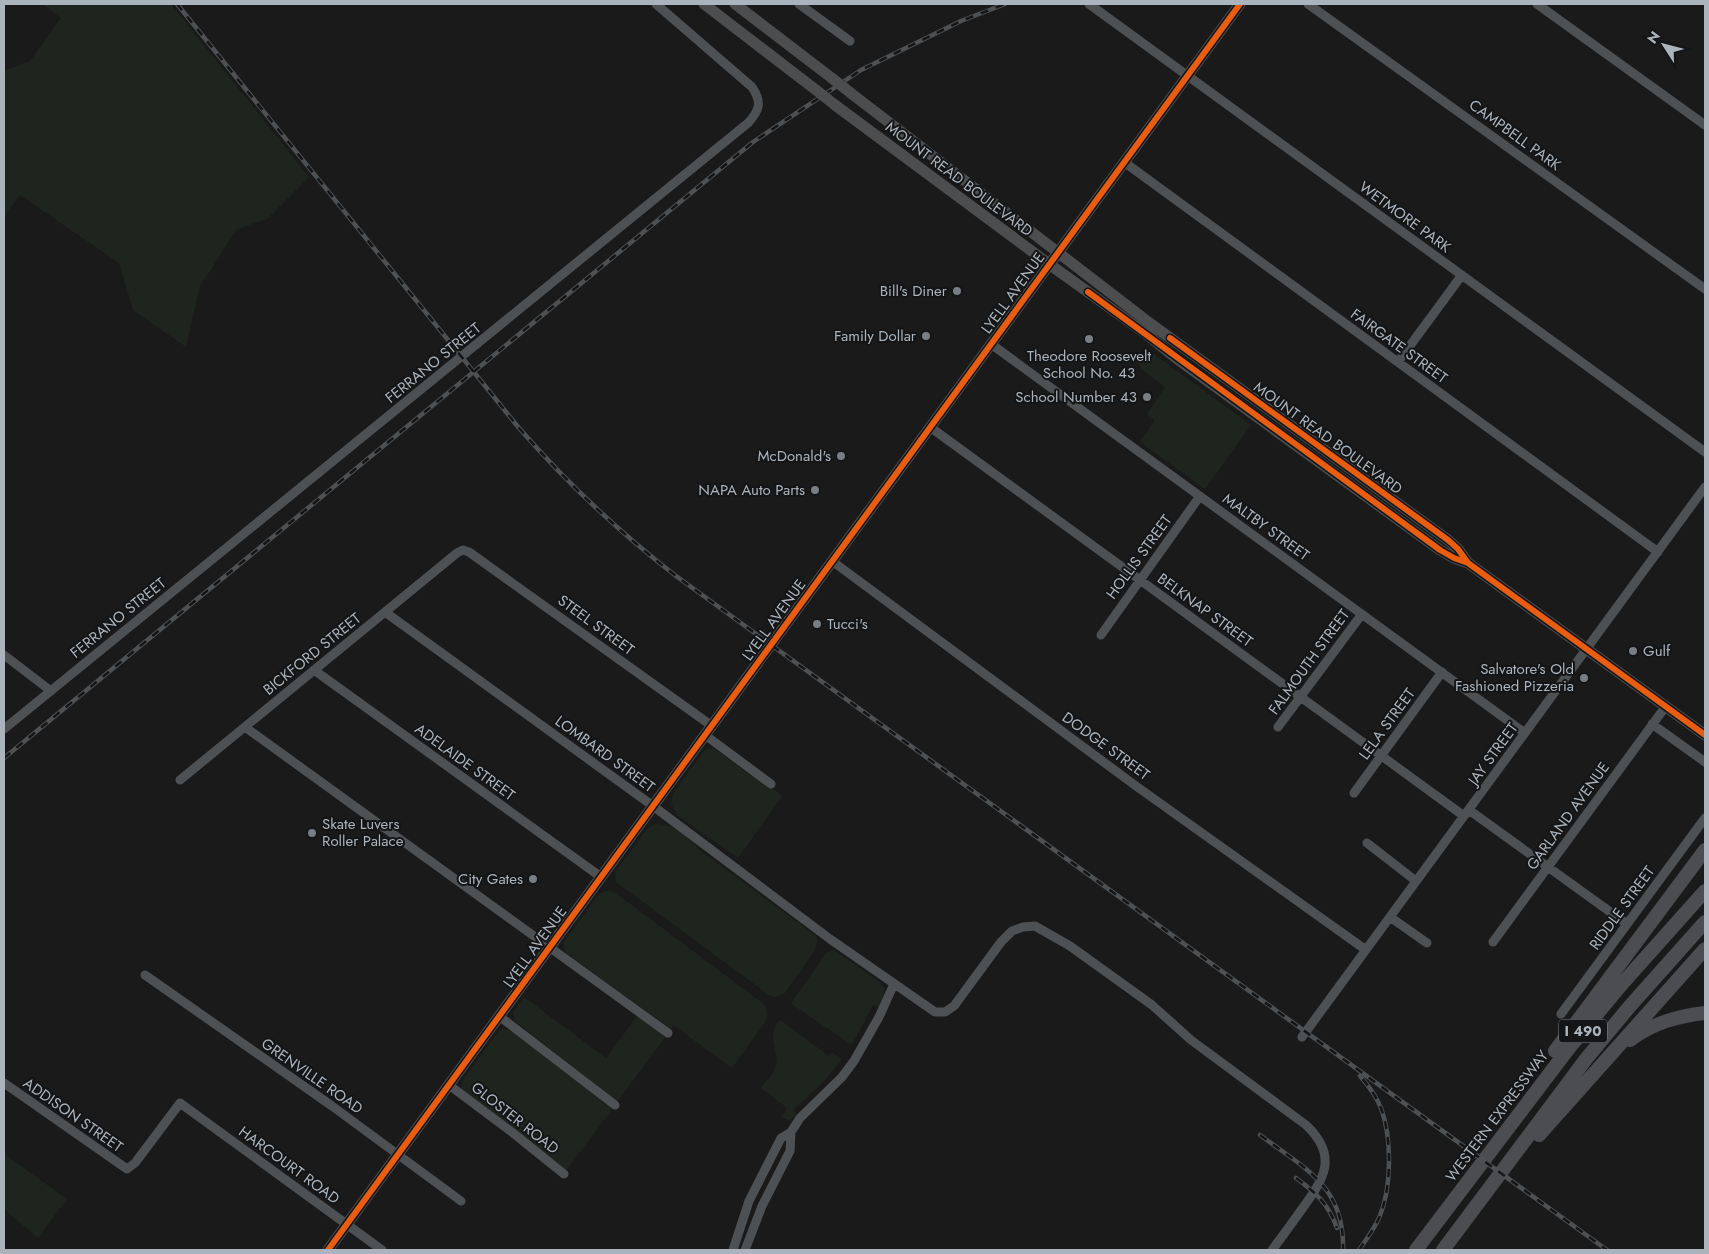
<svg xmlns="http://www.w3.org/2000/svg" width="1709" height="1254" font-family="Jost,sans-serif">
  <rect width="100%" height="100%" fill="#1a1a1b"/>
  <path fill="#1e251e" d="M42 4H171L309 177 267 219 237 229 200 286 186 347 133 310 119 263 20 195 4 216V71L30 61 61 18Z
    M1147 349 1251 425 1205 489 1140 442 1155 420 1147 414 1165 387 1140 368 1141 366 1137 363Z
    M709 748 714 749 768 787 770 786 782 796 738 858 678 816 671 804 673 793 704 751Z
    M655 824C673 823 690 839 702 852L815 935 818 940 814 951 785 993 775 997 769 995 616 882 615 872 647 829Z
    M605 891H610L621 897 765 1005 767 1013 766 1021 732 1068 673 1025 671 1029 566 953 564 949V942L598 895Z
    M834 950 880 982 885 990 879 1007 873 1005 852 1045 793 1005 792 1002 826 953Z
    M524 997 606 1058 638 1015 666 1036 617 1102 515 1021 513 1012Z
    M780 1020 829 1056 832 1052 842 1059 822 1083 793 1110 797 1115 789 1120 782 1117 787 1108 761 1088C766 1081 775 1073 776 1065 779 1049 765 1034 780 1020Z
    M502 1029 512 1031 613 1108 566 1171 464 1091 461 1087 462 1081 498 1032Z
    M4 1154 67 1199 38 1238 4 1209Z"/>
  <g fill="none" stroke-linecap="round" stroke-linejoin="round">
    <path stroke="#4e5154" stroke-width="9" d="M799 4 850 41
      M1089 4 1705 452
      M1308 4 1705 289
      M1537 4 1705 125
      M1124 162 1658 552
      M991 344 1525 733
      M1398 362 1462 275
      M930 427 1464 816
      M832 561 1136 786 1366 950
      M385 612 653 806 830 939 935 1012H945L954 1006 1001 942 1012 931 1023 927 1035 926 1070 946 1152 1005 1191 1040 1306 1125C1339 1156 1324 1179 1302 1209 1292 1223 1282 1237 1272 1250
      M1101 635 1200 496
      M4 655 51 691
      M314 670 601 877
      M1652 724 1705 762
      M245 727 668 1033
      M1278 727 1362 614
      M4 729 748 123C760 110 762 102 752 87L656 4
      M705 735 771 784
      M180 780 457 553 463 550 469 552 712 726
      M1354 793 1442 672
      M1469 810 1627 924
      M1367 843 1416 881
      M1390 917 1427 943
      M1493 942 1666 706
      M145 975 332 1106 461 1201
      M1561 1014 1705 818
      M499 1016 615 1105
      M1302 1037 1705 487
      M4 1083 127 1169 135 1163 180 1103 382 1250
      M449 1085 513 1133 564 1174
      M733 1250 749 1201 781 1138 791 1132
      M745 1250 762 1206 790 1151 791 1132 800 1118 842 1077 854 1061 879 1017 894 984"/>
    <path stroke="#4c4d4f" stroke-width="11" d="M704 4 816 90
      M735 4 833 79
      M852 94 1151 324 1448 540 1458 549 1468 563 1705 735
      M835 105 1049 264 1145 333 1176 358 1440 550 1454 558 1468 563
      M328 1250 1240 4"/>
    <path stroke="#4b4d50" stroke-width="14" d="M1630 1040C1653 1023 1677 1016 1705 1013
      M1555 1051 1705 850
      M1539 1135 1705 949
      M1416 1250 1569 1048 1621 985 1705 891
      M1443 1250 1586 1059 1630 1006 1705 922"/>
    <g stroke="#4e5153" stroke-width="4.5">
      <path id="rail" d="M177 4 519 428C567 483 619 532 676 576L1607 1250
        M4 758 753 142 861 70 961 21 1005 4
        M1260 1135C1305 1169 1345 1186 1343 1250
        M1296 1178C1316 1193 1328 1203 1337 1228
        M1359 1250C1366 1240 1374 1229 1379 1218 1392 1188 1392 1138 1381 1108 1376 1096 1368 1085 1360 1076"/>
    </g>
    <use href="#rail" stroke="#141517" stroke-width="2.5" stroke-dasharray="8" stroke-linecap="butt"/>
    <path stroke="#4c4d4f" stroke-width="11" d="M833 79 852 94
      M816 90 835 105"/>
    <g stroke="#141517" stroke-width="9">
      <path id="cycleway" d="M1088 292 1440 550 1454 558 1468 563
        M1170 338 1448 540 1458 549 1468 563 1705 735
        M328 1250 1240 4"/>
    </g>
    <use href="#cycleway" stroke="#e95d12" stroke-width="6"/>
  </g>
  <g fill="#787e84" stroke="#141517" stroke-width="2">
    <circle cx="957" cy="291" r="5"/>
    <circle cx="926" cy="336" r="5"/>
    <circle cx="1089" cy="339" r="5"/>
    <circle cx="1147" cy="397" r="5"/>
    <circle cx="841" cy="456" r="5"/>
    <circle cx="815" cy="490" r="5"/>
    <circle cx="817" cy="624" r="5"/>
    <circle cx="1633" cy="651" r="5"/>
    <circle cx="1584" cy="678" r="5"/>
    <circle cx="312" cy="833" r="5"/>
    <circle cx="533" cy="879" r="5"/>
  </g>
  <g text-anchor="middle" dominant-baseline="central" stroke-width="4" stroke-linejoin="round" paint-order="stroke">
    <rect fill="#141517" stroke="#7e848a" stroke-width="1" x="1559" y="1019.5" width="48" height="23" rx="4"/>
    <g font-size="14" font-weight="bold" fill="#abb4bc">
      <text x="1583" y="1031">I 490</text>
    </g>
    <g font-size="15" fill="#abb4bc" stroke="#141517">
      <text transform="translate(1515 135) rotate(36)">CAMPBELL PARK</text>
      <text transform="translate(959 179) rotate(37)">MOUNT READ BOULEVARD</text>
      <text transform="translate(1405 217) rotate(36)">WETMORE PARK</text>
      <text transform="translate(1013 293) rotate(-54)">LYELL AVENUE</text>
      <text transform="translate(1399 346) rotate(36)">FAIRGATE STREET</text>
      <text transform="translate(433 363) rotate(-39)">FERRANO STREET</text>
      <text transform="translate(1328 438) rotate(36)">MOUNT READ BOULEVARD</text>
      <text transform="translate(1266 527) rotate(36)">MALTBY STREET</text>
      <text transform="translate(1139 557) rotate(-54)">HOLLIS STREET</text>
      <text transform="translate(1205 610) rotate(36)">BELKNAP STREET</text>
      <text transform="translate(118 618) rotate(-39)">FERRANO STREET</text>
      <text transform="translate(774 620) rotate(-54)">LYELL AVENUE</text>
      <text transform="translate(596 625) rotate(36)">STEEL STREET</text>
      <text transform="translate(312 654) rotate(-39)">BICKFORD STREET</text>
      <text transform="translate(1309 662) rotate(-54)">FALMOUTH STREET</text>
      <text transform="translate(1387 724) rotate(-54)">LELA STREET</text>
      <text transform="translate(1106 746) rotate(36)">DODGE STREET</text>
      <text transform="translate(605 754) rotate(36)">LOMBARD STREET</text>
      <text transform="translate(1493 754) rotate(-54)">JAY STREET</text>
      <text transform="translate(465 762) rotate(36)">ADELAIDE STREET</text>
      <text transform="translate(1568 816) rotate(-54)">GARLAND AVENUE</text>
      <text transform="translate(1622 908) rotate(-54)">RIDDLE STREET</text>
      <text transform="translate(535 947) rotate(-54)">LYELL AVENUE</text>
      <text transform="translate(312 1076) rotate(35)">GRENVILLE ROAD</text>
      <text transform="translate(73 1115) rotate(35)">ADDISON STREET</text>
      <text transform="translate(1497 1116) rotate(-53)">WESTERN EXPRESSWAY</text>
      <text transform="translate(515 1118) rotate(38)">GLOSTER ROAD</text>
      <text transform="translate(289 1165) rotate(36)">HARCOURT ROAD</text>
    </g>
    <g font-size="15" fill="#abb4bc" stroke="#141517" text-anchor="end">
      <text x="947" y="291">Bill's Diner</text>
      <text x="916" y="336">Family Dollar</text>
      <text x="1089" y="356" text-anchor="middle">Theodore Roosevelt<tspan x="1089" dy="17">School No. 43</tspan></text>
      <text x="1137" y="397">School Number 43</text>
      <text x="831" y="456">McDonald's</text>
      <text x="805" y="490">NAPA Auto Parts</text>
      <text x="827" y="624" text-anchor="start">Tucci's</text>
      <text x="1643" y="651" text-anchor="start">Gulf</text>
      <text x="1574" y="669">Salvatore's Old<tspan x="1574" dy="17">Fashioned Pizzeria</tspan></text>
      <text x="322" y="824" text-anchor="start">Skate Luvers<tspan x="322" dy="17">Roller Palace</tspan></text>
      <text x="523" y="879">City Gates</text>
    </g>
  </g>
  <rect width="1709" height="1254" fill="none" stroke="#abb4bc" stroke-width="10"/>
  <g transform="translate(1664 45) rotate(306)" stroke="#141517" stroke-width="4" paint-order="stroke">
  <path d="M0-4L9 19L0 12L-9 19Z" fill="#abb4bc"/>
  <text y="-8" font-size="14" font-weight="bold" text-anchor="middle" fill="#abb4bc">N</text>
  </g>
</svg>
